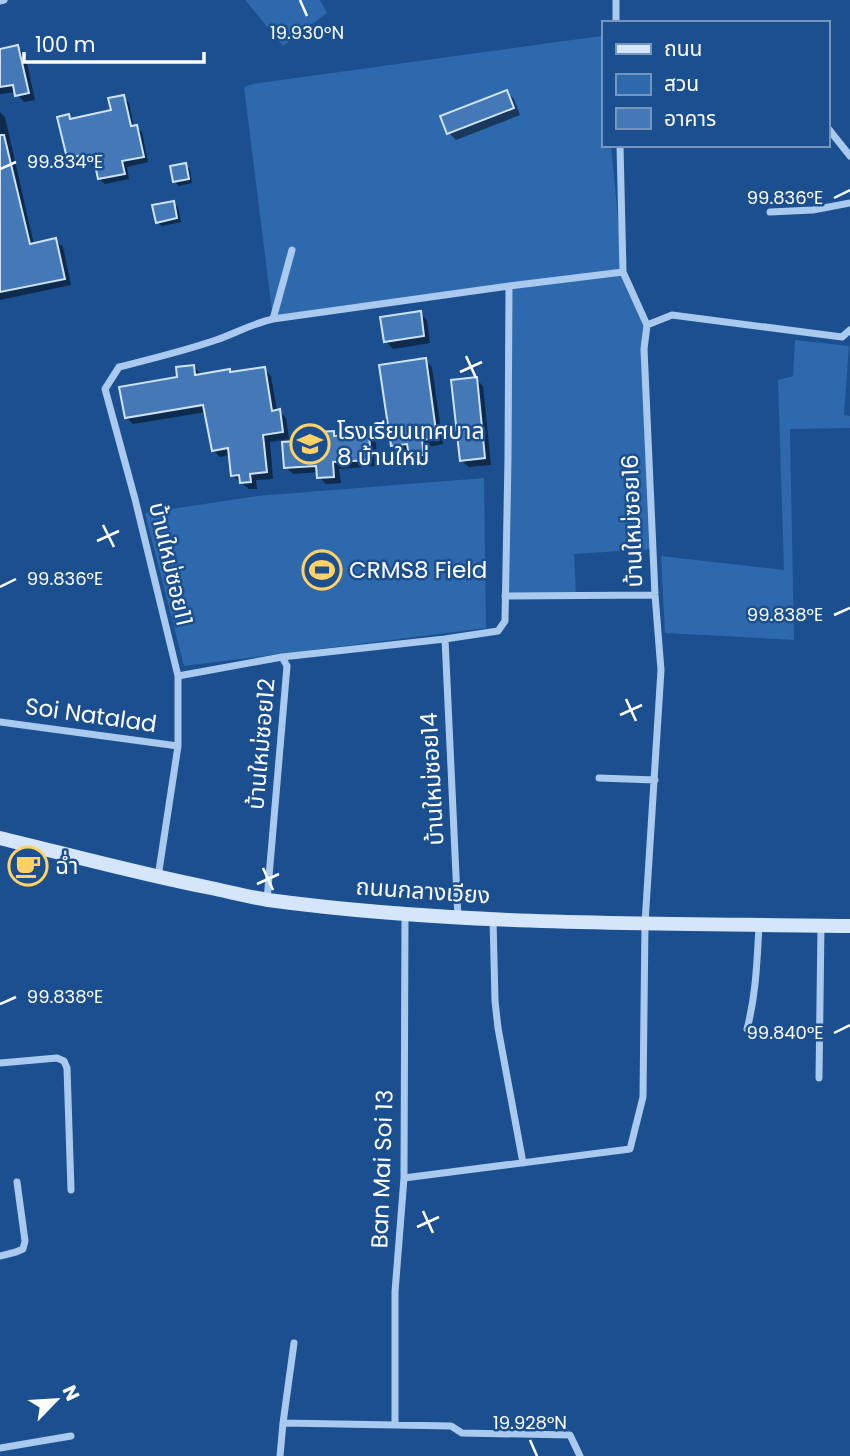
<svg xmlns="http://www.w3.org/2000/svg" width="850" height="1456" font-family="Poppins,'Noto Sans Thai',sans-serif">
  <rect width="100%" height="100%" fill="#1b4f8f"/>
  <path fill="#2e69ad" d="M245 0H320L327 13 283 46Z
    M601 36 603 60V145H611L623 272 647 325 653 549 574 554 576 596H505L509 288 273 319 244 87 253 84Z
    M795 340 849 346 844 415 850 416V428L790 429 794 640 665 633 661 556 784 570 778 380 793 376Z
    M484 478 486 628 184 666 145 513 257 496Z"/>
  <path fill="#0007" d="M18 47 25 54 35 100 24 102 16 92 0 94V52Z
    M507 92 514 99 520 115 456 140 449 133Z
    M123 97 129 103 134 127H136L142 132 148 162 127 167 129 179 105 184 99 179 97 165 93 166 87 161 74 163 69 158 68 116 72 120 113 111Z
    M0 112 5 117 34 245 55 240 63 247 71 285 0 300Z
    M185 165 190 169 192 183 179 186 174 181Z
    M173 203 178 207 181 222 162 226 157 222Z
    M420 313 427 320 430 343 393 349 386 341Z
    M425 360 432 367 443 444 428 447 430 461 418 463 410 456V451L399 452 392 445Z
    M193 366 200 373V376L232 374 264 369 271 376 277 411H279L286 418 289 439 270 442 273 479 256 480 257 489H249L232 475 230 455 220 457 213 450 206 412 133 424 126 417 179 379Z
    M476 379 483 386 491 465 469 467 461 460Z
    M333 433 338 438 369 436 376 443 377 466 339 469 341 483 326 484 319 477V472L293 474 286 467 318 442Z"/>
  <path fill="#4478b7" stroke="#cfe3fa" stroke-width="2" d="M18 45 29 93 15 96 13 85 0 87V49Z
    M507 90 514 108 447 134 440 116Z
    M124 95 131 126 137 125 144 157 122 161 125 174 98 179 94 160 85 162 84 155 67 158 57 117 69 114 70 119 111 110 108 98Z
    M0 135H4L30 244 56 238 65 279 0 292Z
    M186 163 189 179 173 182 170 166Z
    M174 201 177 218 156 223 152 205Z
    M421 311 424 336 384 342 380 317Z
    M426 358 437 438 422 440 424 455 409 457 407 444 391 446 379 365Z
    M194 365 195 375 230 369V372L265 367 272 411 280 409 283 432 263 435 267 472 250 474 251 482 240 483 239 475 231 476 228 448 212 451 203 405 125 418 119 387 177 377 176 367Z
    M477 377 485 458 460 461 451 380Z
    M334 431V436L369 434 371 460 333 462 334 477 317 478 316 466 284 468 282 442 317 440 316 432Z"/>
  <g fill="none" stroke-linecap="round" stroke-linejoin="round">
    <path stroke="#a9c9ee" stroke-width="7" d="M616 0V23
      M0 1 4 0
      M827 127 850 156
      M620 145 623 272 647 325
      M770 212 813 210 850 203
      M273 319 292 250
      M505 596 655 595
      M445 639 458 918
      M282 657 445 639 498 631 505 621 508 458 509 286
      M178 676 282 657 287 666 267 900
      M0 722 178 746
      M599 778 655 780
      M158 877 178 746V676L135 499 105 389 119 367C151 359 184 351 216 340 236 333 251 324 273 319L509 286 623 272
      M493 919 495 1001 498 1028 523 1163
      M747 1029C756 995 757 961 759 926
      M0 1063 57 1058 64 1061 67 1068 71 1190
      M819 1078 821 926
      M404 1178 630 1149 643 1097 645 923 661 670 655 595 644 349 647 325 672 315 842 337 850 330
      M0 1256 16 1252 23 1249 25 1241 17 1182
      M283 1423 451 1426 462 1433 570 1435 580 1456
      M395 1424V1292L404 1178 405 914
      M0 1448 71 1436
      M280 1456 283 1423 294 1343"/>
    <path stroke="#d6e6fa" stroke-width="14" d="M0 838C70 855 140 874 211 888 230 892 249 897 268 900 461 926 656 923 850 926"/>
  </g>
  <path fill="none" stroke="#fff" stroke-width="2.5" d="M300 0 307 16M0 169 16 162M834 198 850 190M466 356 476 378M460 372 482 362M103 525 114 547M97 541 119 531M0 587 16 579M834 615 850 608M626 699 636 721M620 715 642 705M263 868 273 890M257 884 279 874M0 1004 16 997M834 1033 850 1025M423 1211 433 1233M417 1227 439 1217M530 1440 537 1456"/>
  <defs>
    <g id="school-ring" transform="scale(2.0125)"><circle r="9.5" fill="#1b4f8f" stroke="#ffd166" stroke-width="1.5"/><path d="M0-5L7-2L0 1L-7-2ZM-4 1L0 2.5L4 1V4Q0 6-4 4Z" fill="#ffd166"/></g>
    <g id="stadium-ring" transform="scale(2.0125)"><circle r="9.5" fill="#1b4f8f" stroke="#ffd166" stroke-width="1.5"/><path d="M0-5a6.5 5 0 1 0 0 10a6.5 5 0 1 0 0-10ZM-3.5-1.8h7v3.6h-7Z" fill="#ffd166"/></g>
    <g id="cafe-ring" transform="scale(2.0125)"><circle r="9.5" fill="#1b4f8f" stroke="#ffd166" stroke-width="1.5"/><path d="M-5.5-4.5H6V0H3Q3 3.5 0 3.5H-2.5Q-5.5 3.5-5.5 0ZM3-3.2v2h1.7v-2ZM-6 4.5H4V6H-6Z" fill="#ffd166"/></g>
  </defs>
  <g fill-rule="evenodd">
    <use href="#school-ring" x="310" y="444"/>
    <use href="#stadium-ring" x="322" y="570"/>
    <use href="#cafe-ring" x="28" y="866"/>
  </g>
  <g text-anchor="middle" dominant-baseline="central" stroke-width="5" stroke-linejoin="round" paint-order="stroke">
    <g font-size="23" fill="#fff" stroke="#1b4f8f" text-anchor="start">
      <text x="337" y="431">โรงเรียนเทศบาล<tspan x="337" dy="26">8 บ้านใหม่</tspan></text>
      <text x="349" y="570">CRMS8 Field</text>
      <text x="55" y="866">ฉ่ำ</text>
    </g>
    <g font-size="23" fill="#fff" stroke="#1b4f8f">
      <text transform="translate(632 521) rotate(-92)">บ้านใหม่ซอย16</text>
      <text transform="translate(171 564) rotate(77)">บ้านใหม่ซอย11</text>
      <text transform="translate(91 715) rotate(8)">Soi Natalad</text>
      <text transform="translate(261 744) rotate(-85)">บ้านใหม่ซอย12</text>
      <text transform="translate(432 779) rotate(-93)">บ้านใหม่ซอย14</text>
      <text transform="translate(423 891) rotate(4)">ถนนกลางเวียง</text>
      <text transform="translate(382 1169) rotate(-88)">Ban Mai Soi 13</text>
    </g>
  </g>
  <g font-size="18" text-anchor="middle" fill="#fff" stroke="#1b4f8f" stroke-width="5" stroke-linejoin="round" paint-order="stroke">
    <text x="307" y="39">19.930°N</text>
    <text x="65" y="168">99.834°E</text>
    <text x="785" y="204">99.836°E</text>
    <text x="65" y="585">99.836°E</text>
    <text x="785" y="621">99.838°E</text>
    <text x="65" y="1003">99.838°E</text>
    <text x="785" y="1039">99.840°E</text>
    <text x="530" y="1429">19.928°N</text>
  </g>
  <rect x="602" y="21" width="228" height="126" fill="#1b4f8f" stroke="#7695bc" stroke-width="2"/>
  <rect x="616" y="44" width="35" height="10" fill="#d6e6fa" stroke="#7695bc" stroke-width="2"/>
  <text x="664" y="56" font-size="21" fill="#ffffff">ถนน</text>
  <rect x="616" y="74" width="35" height="21" fill="#2e69ad" stroke="#7695bc" stroke-width="2"/>
  <text x="664" y="91" font-size="21" fill="#ffffff">สวน</text>
  <rect x="616" y="108" width="35" height="21" fill="#4478b7" stroke="#7695bc" stroke-width="2"/>
  <text x="664" y="126" font-size="21" fill="#ffffff">อาคาร</text>
  <g transform="translate(56 1400) rotate(65)" stroke="#1b4f8f" stroke-width="5" paint-order="stroke">
  <path d="M0-5L12 26L0 18L-12 26Z" fill="#ffffff"/>
  <text y="-10" font-size="19" font-weight="bold" text-anchor="middle" fill="#ffffff">N</text>
  </g>
  <path d="M24 52v10h180v-10" fill="none" stroke="#ffffff" stroke-width="3.5"/>
  <text x="35" y="52" font-size="21" fill="#ffffff" stroke="#1b4f8f" stroke-width="5" paint-order="stroke">100 m</text>
</svg>
